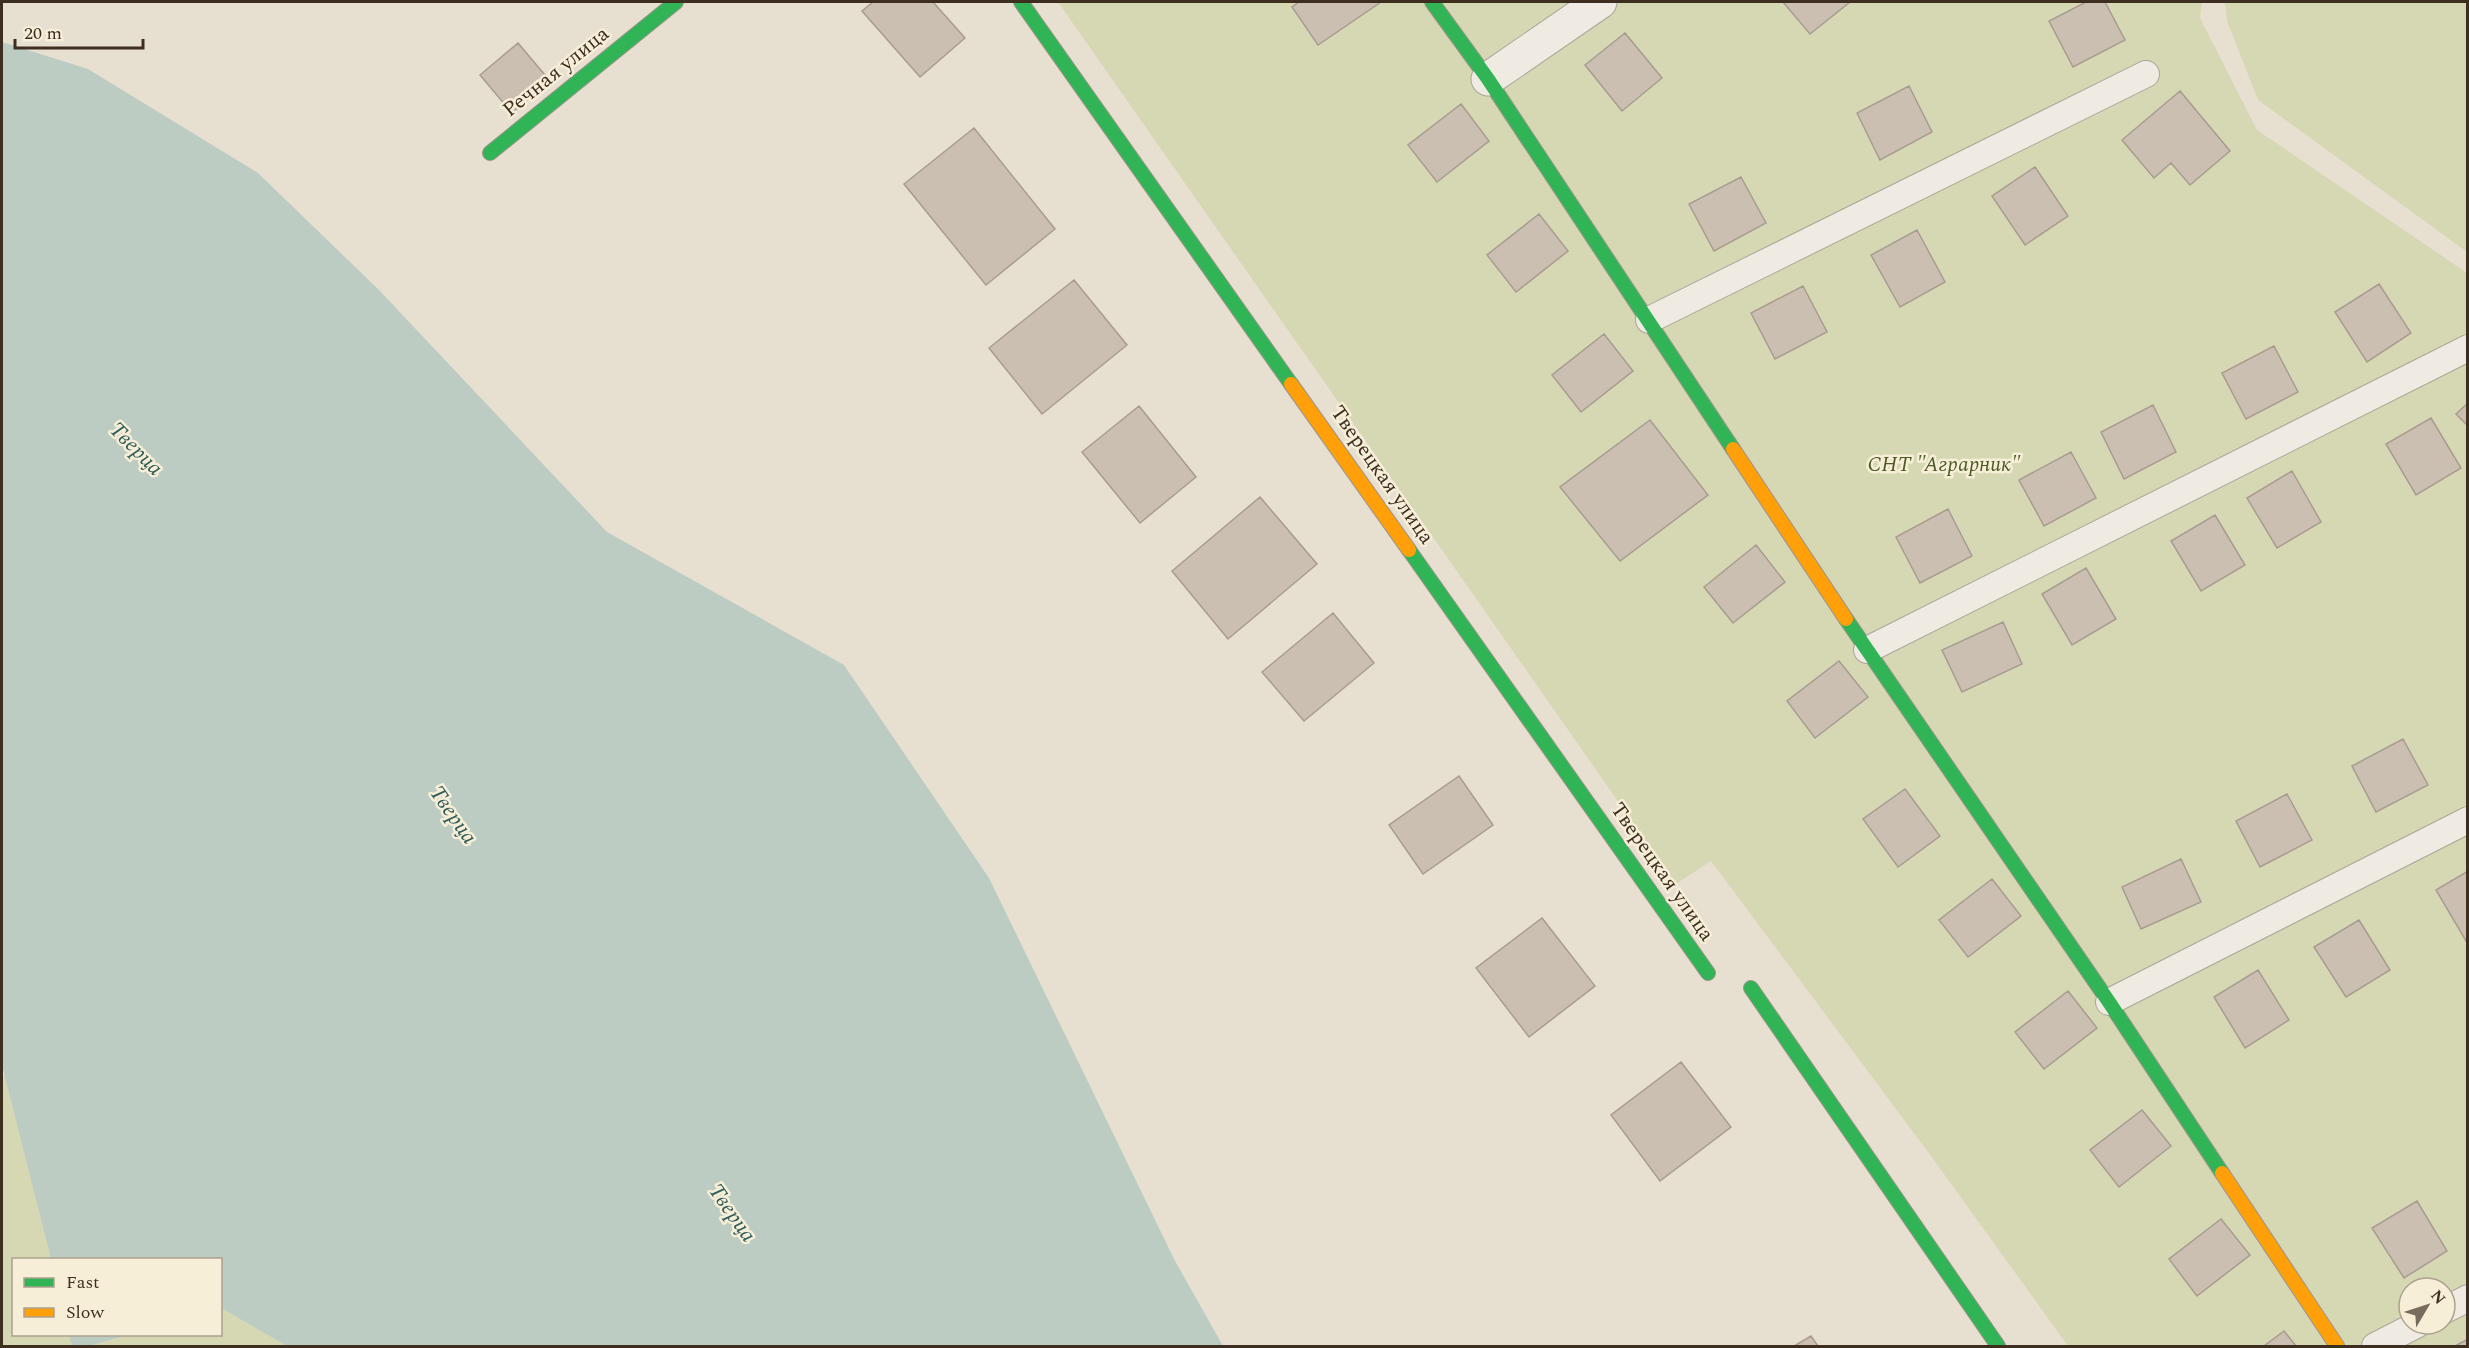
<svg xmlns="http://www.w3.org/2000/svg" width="2469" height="1348" font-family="Spectral,serif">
  <rect width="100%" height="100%" fill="#e7e0d1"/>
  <path fill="#d6d7b3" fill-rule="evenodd" d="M1058 2H2202L2200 18 2257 130 2467 273V1346H2068L1931 1156 1711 861 1676 884ZM2409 1288H2445V1324H2409Z
    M2225 2H2467V252L2258 100 2227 21Z
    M5 1075 51 1259 14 1260V1334L69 1335 72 1346H2V1077Z
    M221 1308 287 1346H89L128 1335 220 1334Z"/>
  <path fill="#bcccc2" d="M2 42 88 69 258 173 379 290 607 532 844 665 989 878 1174 1259 1223 1346H287L221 1308 220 1260 51 1259 2 1065Z
    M69 1335V1334L128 1335 89 1346H72Z"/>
  <path fill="#cbbfb2" stroke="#a89c90" stroke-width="1.5" d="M873 2H933L965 38 920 77 862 11Z
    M1299 2H1381L1318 45 1292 7Z
    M1783 2H1850L1810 34Z
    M2086 2H2105L2125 40 2073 67 2049 21Z
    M1625 33 1662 78 1622 111 1585 65Z
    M518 43 550 81 512 113 480 75Z
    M1909 86 1932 132 1880 160 1857 113Z
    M2180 91 2230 151 2190 185 2171 163 2154 178 2122 140Z
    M1461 104 1489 141 1437 182 1408 145Z
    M974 128 1055 229 986 285 904 184Z
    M2035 167 2068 216 2025 245 1992 196Z
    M1741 177 1766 223 1714 251 1689 204Z
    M1539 214 1568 251 1516 292 1487 255Z
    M1917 230 1945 282 1900 307 1871 255Z
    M1074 280 1127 345 1042 414 989 348Z
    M2379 284 2411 333 2367 362 2335 312Z
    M1803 286 1827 332 1775 359 1751 313Z
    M1604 334 1633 371 1581 412 1552 375Z
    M2274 346 2298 392 2246 419 2222 373Z
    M2468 403V426L2456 414Z
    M2153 405 2176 452 2124 479 2101 432Z
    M1139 406 1196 477 1140 523 1082 452Z
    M2431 418 2461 468 2416 495 2386 444Z
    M1650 420 1708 495 1620 561 1560 487Z
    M2071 452 2096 498 2044 526 2019 480Z
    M2292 471 2321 522 2277 548 2247 498Z
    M1260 497 1317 564 1228 639 1172 571Z
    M1948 509 1972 556 1920 583 1896 537Z
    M2215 515 2245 565 2201 591 2171 541Z
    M1756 545 1785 582 1733 623 1704 587Z
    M2086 568 2116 619 2072 645 2042 594Z
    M1333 613 1374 663 1304 721 1262 672Z
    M2003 622 2022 664 1962 692 1942 650Z
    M1839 661 1868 697 1815 738 1787 701Z
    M2403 739 2428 785 2376 812 2352 766Z
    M1459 776 1493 825 1423 874 1389 825Z
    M1905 789 1940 836 1898 867 1863 819Z
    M2287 794 2312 840 2260 867 2236 821Z
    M2181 859 2201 902 2141 929 2122 887Z
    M2468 871V940L2466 941 2436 890Z
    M1992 879 2021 916 1968 957 1939 920Z
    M1542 918 1595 986 1529 1037 1476 968Z
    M2359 920 2390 970 2346 997 2314 947Z
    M2258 970 2289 1020 2245 1048 2214 997Z
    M2068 991 2097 1028 2044 1069 2015 1032Z
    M1681 1062 1731 1127 1660 1181 1611 1115Z
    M2142 1110 2171 1146 2119 1187 2090 1150Z
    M2417 1201 2447 1251 2404 1278 2372 1228Z
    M2221 1219 2250 1255 2197 1296 2169 1259Z
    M2284 1331 2296 1346H2264Z
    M1811 1336 1818 1346H1794Z
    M2468 1339V1346H2455Z"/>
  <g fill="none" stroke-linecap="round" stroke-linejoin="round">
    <g stroke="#ada599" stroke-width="28">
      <path id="lane" d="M1649 320 2146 74
        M1867 650 2468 348
        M2109 1002 2468 820
        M2445 1310 2468 1298
        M2375 1346 2418 1324"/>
    </g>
    <g stroke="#ada599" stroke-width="35">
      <path id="street" d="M1488 79 1600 2"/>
    </g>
    <g stroke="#9c958a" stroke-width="16">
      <path id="fast" d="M1021 2 1291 384
        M1432 2 1488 79 1733 449
        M490 153 676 2
        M1409 550 1708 973
        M1846 619 2109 1002 2222 1173
        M1751 988 1998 1346"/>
    </g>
    <g stroke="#9c958a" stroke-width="16">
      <path id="slow" d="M1291 384 1409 550
        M1733 449 1846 619
        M2222 1173 2337 1346"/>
    </g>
    <use href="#lane" stroke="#efebe3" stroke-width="26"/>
    <use href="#street" stroke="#efebe3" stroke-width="33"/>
    <use href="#fast" stroke="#30b455" stroke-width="14"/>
    <use href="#slow" stroke="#ff9f0a" stroke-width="14"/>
  </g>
  <g text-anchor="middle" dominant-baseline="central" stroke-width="5" stroke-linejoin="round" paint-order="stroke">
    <g font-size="21" fill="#3d2e20" stroke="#f7eed8">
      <text transform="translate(556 72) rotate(-39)">Речная улица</text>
      <text transform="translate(1382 475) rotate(55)">Тверецкая улица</text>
      <text transform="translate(1662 872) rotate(55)">Тверецкая улица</text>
    </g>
    <g font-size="21" font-style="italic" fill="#4d5a26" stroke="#f7eed8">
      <text x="1944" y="465">СНТ "Аграрник"</text>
    </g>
    <g font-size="22" font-style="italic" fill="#2f5d5a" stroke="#f7eed8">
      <text transform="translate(136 449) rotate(45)">Тверца</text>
      <text transform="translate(453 815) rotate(55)">Тверца</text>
      <text transform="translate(732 1213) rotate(55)">Тверца</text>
    </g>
  </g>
  <rect width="2469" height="1348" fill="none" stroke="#3d2e20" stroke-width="6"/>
  <rect x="12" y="1258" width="210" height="78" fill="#f7eed8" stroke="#ada18e" stroke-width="1.5"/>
  <rect x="24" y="1278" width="30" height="9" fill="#30b455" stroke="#ada18e" stroke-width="1.5"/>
  <text x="66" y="1288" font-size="18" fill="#3d2e20">Fast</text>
  <rect x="24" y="1308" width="30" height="9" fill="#ff9f0a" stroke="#ada18e" stroke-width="1.5"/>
  <text x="66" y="1318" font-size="18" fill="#3d2e20">Slow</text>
  <g transform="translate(2427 1306) rotate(51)"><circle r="28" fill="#f7eed8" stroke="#ada18e" stroke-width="1.5"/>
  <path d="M0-4.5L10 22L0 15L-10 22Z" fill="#786c5e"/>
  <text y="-9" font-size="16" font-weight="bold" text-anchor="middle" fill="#3d2e20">N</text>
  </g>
  <path d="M15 39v9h128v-9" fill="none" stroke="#3d2e20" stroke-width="3"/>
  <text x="24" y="39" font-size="18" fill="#3d2e20" stroke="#f7eed8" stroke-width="4.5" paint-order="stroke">20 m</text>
</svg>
